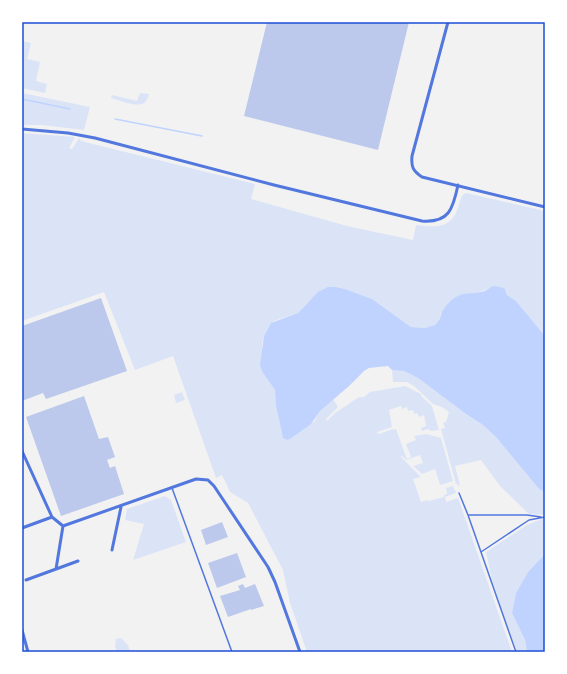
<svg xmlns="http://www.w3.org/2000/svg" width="567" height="674" font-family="'Titillium Web',sans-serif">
  <rect width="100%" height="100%" fill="#f2f2f2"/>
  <path fill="#dbe4f7" d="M22 41 31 43 27 59 40 62 36 81 47 84 45 93 22 88Z
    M22 93 90 107 84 130 42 125H22Z
    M140 93 149 94C148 97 147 101 144 103 138 108 119 100 111 98L112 95 137 101Z
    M22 133 75 137 69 148 72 149 79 138 81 141 255 184 251 199 347 226 413 240 416 225C438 228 453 228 459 204 461 199 461 195 466 193L545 211V336L516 301 507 295 506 290 489 288C483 292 475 292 468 295L466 294 440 314V319L435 325 425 328 411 327 372 299 345 289 336 287 308 302 298 313 274 321 270 325 264 336 262 344 263 373 275 390 276 406 282 434 285 439 287 440 315 421 319 411 333 399 338 407 326 419 327 421 335 413 359 397H364L370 392 405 386 421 394V396L432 406 439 430 431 431 428 429 422 431 421 428 426 426 424 415 419 417 417 413 414 414 413 410 408 411 407 407 402 409 401 406 389 410 392 427 377 432 379 434 393 429V430L396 429 407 459 411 457 406 444 416 440 414 436 426 434 441 438 453 481 440 485 435 469 422 474 413 466 423 463 420 455 406 460 402 456 401 457 419 475 420 477 413 479 421 502 428 500 429 501 444 497V495L447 494 446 488 453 486 456 493 445 497 446 502 458 498 512 652H307L290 603 283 570 248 503 230 492 222 475 216 478 173 356 135 370 104 292 22 321Z
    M392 370 404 371 418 378 466 414 483 425 496 437 539 489 545 492V515L529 514 500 486 481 460 455 466 460 485 458 486 457 483 456 484 441 429 445 428 443 423 446 422 449 412 442 407 433 404 414 386 407 382H393Z
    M182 392 185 400 176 403 174 395Z
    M165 496 171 500 186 542 133 560 144 524 125 520 127 509Z
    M542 519H545V554L528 572 516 593 512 613 525 640 527 652H517L492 580 486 552 527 525Z
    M121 638 128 645 130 652H117L115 646 116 639Z"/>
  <path fill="#bfd3fe" d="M494 286 500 287 505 289 507 295 516 301 545 336V492L539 489 496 437 483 425 466 414 418 378 404 371 392 370 388 366 369 368 364 371 349 386 320 411 311 424 290 439 287 440 283 438 276 406 275 390 263 373 260 365 264 336 271 323 298 313 318 292 328 287H336L345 289 372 299 411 327 425 328 435 325 440 319C441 309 452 297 463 294 469 293 478 293 485 291 488 289 490 287 494 286Z
    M545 554V652H527L525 640 512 613 516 593 528 572Z"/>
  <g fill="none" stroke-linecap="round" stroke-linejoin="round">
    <path stroke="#bfd3fe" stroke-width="1.5" d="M22 99 70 109
      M115 119 202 136"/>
  </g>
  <path fill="#bdc9ec" d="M267 22H409L378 150 244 116Z
    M101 298 127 371 46 399 43 393 22 401V326Z
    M84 396 99 439 108 437 115 457 107 460 110 468 115 466 124 494 61 516 26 417Z
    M222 522 228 537 206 545 201 530Z
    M237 553 246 577 217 588 208 563Z
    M243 584 245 588 255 584 264 606 251 610V609L228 617 220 596 240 590 238 586Z"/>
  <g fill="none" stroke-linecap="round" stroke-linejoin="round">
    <path stroke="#5277de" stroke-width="1.5" d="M172 488 232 652
      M459 493 468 515H527L541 517
      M468 515 516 652
      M481 552 529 520 545 517"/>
    <path stroke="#5277de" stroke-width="3" d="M448 22 412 156C411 167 413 171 422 177L545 207
      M22 129 68 133 95 138 274 185 422 221C449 223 453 209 458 185
      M22 451 52 517 63 526 196 479 208 480 214 486 268 567 275 582 300 652
      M22 528 52 517
      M112 550 121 507
      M56 569 63 526
      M26 580 78 561
      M22 630 28 652"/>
  </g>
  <rect width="567" height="674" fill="none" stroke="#ffffff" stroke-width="46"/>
  <rect x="23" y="23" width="521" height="628" fill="none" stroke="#1d4ed8" stroke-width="1.5"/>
</svg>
